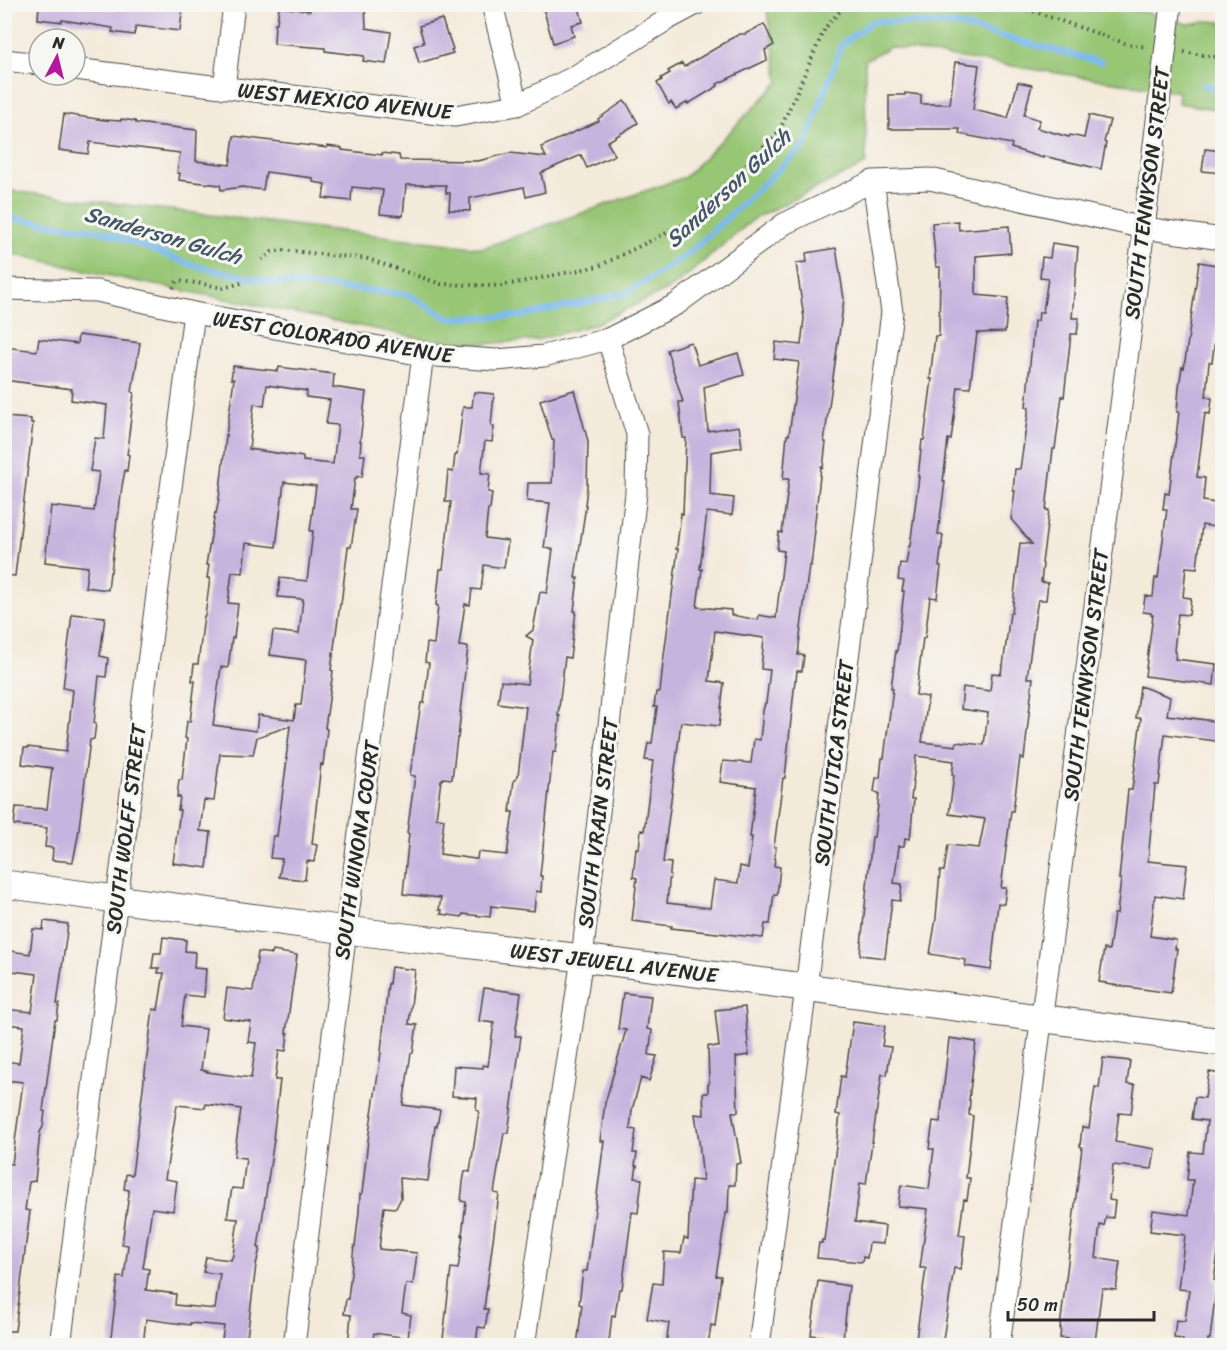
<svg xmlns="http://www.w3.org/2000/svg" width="1227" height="1350" font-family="Sriracha,sans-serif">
  <rect width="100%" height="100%" fill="#f6f6f2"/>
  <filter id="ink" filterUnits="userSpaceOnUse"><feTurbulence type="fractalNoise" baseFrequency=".0167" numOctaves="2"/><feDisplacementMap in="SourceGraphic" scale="12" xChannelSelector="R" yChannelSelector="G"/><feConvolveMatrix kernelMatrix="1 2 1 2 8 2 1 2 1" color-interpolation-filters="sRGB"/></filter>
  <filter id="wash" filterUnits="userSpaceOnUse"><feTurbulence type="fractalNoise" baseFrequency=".008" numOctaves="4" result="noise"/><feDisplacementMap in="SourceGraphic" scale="24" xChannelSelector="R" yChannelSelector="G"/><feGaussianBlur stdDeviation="1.35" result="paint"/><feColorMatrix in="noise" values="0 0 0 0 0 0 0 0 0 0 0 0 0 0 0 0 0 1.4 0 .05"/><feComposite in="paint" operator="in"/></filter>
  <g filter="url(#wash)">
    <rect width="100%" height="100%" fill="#f4eada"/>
    <path fill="#97c675" stroke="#617850" stroke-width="1.5" d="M1092 4 1144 12 1188 24 1206 21 1222 22V110L1178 103 1179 92 890 47 865 60 866 164 755 218 673 287 595 324 537 340 484 344 425 339 115 277 5 252V190L482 248 685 177 779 82 766 5Z"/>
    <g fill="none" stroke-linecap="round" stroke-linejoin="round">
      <path stroke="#7bbaef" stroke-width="6" d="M1203 85 1222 90
        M4 217 102 231 195 266 269 282 408 294 448 318 521 316 627 293 688 254 806 144 842 44 873 21 957 25 1101 62"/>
    </g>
    <g id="blocks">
      <path fill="#c7b4de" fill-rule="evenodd" d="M39 4H80L116 10V4H131L158 8 159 4H183L180 31 136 26 134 35 112 32 113 28 62 20V22L38 19Z
        M310 4H365L366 28 391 32 386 64 363 61 364 56 325 51V48L274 44 275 23H277L279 7 310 11Z
        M542 4H578L583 22 571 25 574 36 553 43Z
        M442 19 447 35H448L453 49 451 50 453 53 419 63 414 46 424 43 419 26Z
        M764 24 774 45 765 50 767 60 717 84 718 86 688 104V102L676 109 671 102 669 104 657 83 662 80 661 78 670 73 668 71 682 63 684 67 728 41V40L740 34H745Z
        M955 62 979 65 973 110 1008 118 1018 82 1032 85 1024 115 1040 120 1037 128 1069 137 1070 135 1084 138 1089 115 1110 120 1104 142 1106 143 1101 169 1043 156V158L1014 149 1011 148 1012 144 959 134 960 129H889V95H905V93L921 95V104H950Z
        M624 101 626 102 638 123 607 142 615 155 587 168 581 155 541 173 545 192 526 197 524 187 470 198V211L449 210 450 193H446V185H406L403 216 380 214 383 190 352 187 351 201 323 198 325 184 313 182V178L266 172 263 190 242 187 221 190 220 185 179 180 180 173H177L180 153 90 142 88 154 59 150 64 114 104 120 121 121V119L135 121 136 123 197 130 196 161 230 165 234 136 327 148V146L342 148V150L382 155V153L399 155 400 160 478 161 510 153 546 157 541 147 599 121 598 119Z
        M1205 149 1222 151V173L1202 171Z
        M958 221 959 230 1009 226 1011 253 976 256V295L1008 298 1005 332 977 333 970 388 958 387 951 440 948 439 943 482H945L938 534 943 535 939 566 941 567 937 598 930 597 925 638H923L916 695 928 697 922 742 956 746V742L984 745 988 713 961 709 963 687 990 691 992 673 1001 674 1002 666H1003L1010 613H1012L1020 543 1032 544 1011 519 1015 491H1013L1015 469H1020L1029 407H1026L1034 321H1038L1039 312H1043L1048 278 1040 277 1042 257 1050 258 1052 243 1078 247 1072 318H1079L1077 334H1071L1064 397 1062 396 1055 449H1053L1046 510H1049L1042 563 1043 564 1041 582 1048 583 1046 600H1038L1036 611 1027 678H1033L1024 759 1020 758 1013 811H1011L1001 888H1006L1004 904 998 903 991 970 965 966 966 960 930 954 936 918 940 871H944L948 845 979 848 985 819 949 814 954 775H952L954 761 916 756 911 799H914L910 839 905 838 904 846H899L894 883 902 884 900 901 892 900 885 958 860 955 872 837H874L878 805 879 793 874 792 876 778H880L882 758H884L893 688H891L896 651 897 652 904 591H902L904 581 898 580 900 563 906 564 909 546H910L919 477H918L922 440H924L932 379H930L935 336H939L940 267H936L932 223Z
        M836 248 844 299 824 442H826L823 468 821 467 814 530H815L811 566H809L801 628 798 655H804L802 671H797L796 680H795L785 778H783L774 847H776L774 866 780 867 777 895 774 894 770 924H765L763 938 671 928 672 926 632 921 637 878 633 877 636 848 639 849 641 830 644 831 653 761 645 760 648 743H652L657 707H654L656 692H660L663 663 678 549H676L677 546 681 513 683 514 686 438H683L679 402H683L667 350 691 342 698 365 738 353 744 375 704 387 708 431 739 426 742 447 711 452 710 495 734 498 732 515 707 512 700 569H702L697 607 731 610V615L758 620 759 615 776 618 784 551 777 550 779 532 782 533 789 479H783L787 435H789L799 362 774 359 776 342 801 345 804 318 796 263 807 262 806 253ZM715 631 764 638 761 669 770 670 766 703H765L763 711 760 740 754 739 751 763 723 761 720 782 756 787 750 837H752L748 868 740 866 738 883 714 880 710 908 667 903 671 863 663 862 681 722 719 726 724 683 709 681Z
        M1199 262 1222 266V310L1219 309 1212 362H1209L1206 397 1212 398 1210 414 1205 413 1197 477 1205 478 1203 501 1222 504V528L1202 525 1197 568 1186 567 1183 597 1191 598 1189 615 1178 614 1174 651 1176 652 1175 659 1216 664 1214 685 1145 676 1153 615H1151V613L1143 612 1145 596 1153 597 1155 578H1158L1167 509H1163L1165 493 1169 494 1179 412H1177L1179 387 1182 367 1184 368Z
        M78 335 140 343 132 392 134 393 128 442H129L127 454 129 455 127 471 125 470 122 486 118 519H117L111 572H110L108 590 85 587 88 567 45 562 51 506 94 511 99 472 90 471 95 438 104 439 107 405 71 400 72 389 4 380V347L37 351 39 339 77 344Z
        M233 366 278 371 279 367 334 374 333 387 366 392 360 441H361L360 455H365L362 477 357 476V478H355L351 509H357L351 547H348L341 604H340L331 670 333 671 325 728 327 729 323 765 321 764 312 844 317 845 314 862 307 861 305 880 279 877 282 859 270 858 273 836H277L287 759H286L290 726 257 737 253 755 220 754 214 801 204 800 200 831 211 832 207 868 173 863 180 810H178L180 797H177L179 780H182L187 739 185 738 187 721 190 722 195 681H192L194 664H198L204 616H205L210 578H207L209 565H206L215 513 216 514 219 499 226 436 234 379H231ZM267 385 307 391 306 397 330 400 326 424 338 425 333 464 303 461V457L249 449 254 404 264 406ZM284 482 316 486 310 531H313L307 581 280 578 278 597 303 599 299 634 273 631 270 655 306 660 301 705H296L294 720 258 715 256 731 213 725 221 667 228 668 232 638H234L238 604 228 603 232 572 243 573 246 543 276 547Z
        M574 390 588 441 587 487 585 505H586L575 578H578L574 611H576L570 658 565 657 558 716H560L556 752H553L540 876H542L541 892 536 891 534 911 491 906 490 917 463 914 462 917 441 914 442 910H439L441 898 403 894 409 834 407 833 415 776 410 775 421 703H424L429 663 425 662 427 643 434 644 438 606 436 605 440 569H443L451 502H445L448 471 453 472 455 455H457L463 407H472L474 392 494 394 491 426 494 427 492 442 485 441 481 473 490 474 488 492 492 493 490 509H488L485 538 508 541 504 568 484 565 481 590 472 589 470 605 465 604 459 646 468 647 460 712H461L458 738H457L452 779 443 778 442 780H441L436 818 444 819 440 854 475 859H477L478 852 507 855 513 812H510L514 780H516L517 776H518L526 707 498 703 501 681 527 684 533 640 526 636 533 630 540 592 547 593 553 549 544 548 550 503 527 501 528 483H552L554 440H552L540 400Z
        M4 417 31 419V423H33L15 576 4 575Z
        M72 614 105 617 100 656 108 658 106 677 99 676 94 723H96L94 739 90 740 78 836 73 862 52 860 53 848 45 847 47 828 14 825 16 807 47 809 52 768 22 764 24 748H28V747L66 752 73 690 63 688Z
        M1140 686 1170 697 1167 715 1222 722V742L1165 734 1159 785H1155L1148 861 1187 865 1183 899 1155 895 1150 936 1176 940 1175 949H1177L1171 993 1106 984V983L1099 982 1104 949 1109 950 1114 914H1117L1121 879H1119L1128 790H1132L1141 718H1136Z
        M44 921 68 924 57 1004H59L57 1020H55L43 1111H45L43 1127 40 1132 35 1181 29 1182 25 1210 30 1211 15 1331H4V1163L12 1164 23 1082 4 1080V1061L19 1063 24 1026 4 1024V1009L32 1012 37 974 4 970V950L30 954 33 929 43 930Z
        M163 937 186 940 185 951 195 952 194 968 206 969 204 997 185 995 181 1026 206 1029 201 1070 208 1071 207 1072 251 1078 256 1043 248 1042 251 1022 223 1018 227 988 253 991 258 952 272 954 273 951 297 955 286 1033H288L286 1051 279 1050 275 1080H280L273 1139H274L258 1248H260L256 1265 246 1346H221L224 1326 190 1323V1325L146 1319 143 1346H110L118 1277 124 1278 128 1245 122 1244 129 1194V1190L124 1189 126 1174 132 1175 153 1009 158 1010 164 973H158L159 968H152L154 953H161ZM206 1104 241 1109 234 1157 246 1158 242 1189 232 1188 227 1218 238 1219 233 1255 231 1260 206 1257 203 1272 220 1274 215 1309 175 1305 176 1294 146 1290 149 1269 143 1268 152 1208 173 1211 177 1181 165 1179 177 1105 205 1108Z
        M391 967 415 970 409 1024 417 1025 413 1053H411L403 1105 440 1110 437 1126H435L428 1181 400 1178 401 1198 396 1208 384 1207 379 1249 417 1253 413 1284H406L402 1313 411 1315 408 1338 374 1333 372 1346H348L351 1315 344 1314 346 1299H348L354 1246H355L359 1212 360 1194H362L368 1140 380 1061 388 984H389Z
        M484 988 521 993 515 1036H521L508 1133H504L494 1193 499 1194 484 1309H488L485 1328 478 1327 476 1344 443 1339 451 1268 458 1269 463 1235H462L466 1202 461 1201 463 1182 465 1171 470 1172 479 1111 476 1110 477 1098 452 1096 454 1066 483 1068V1065L488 1066 494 1023 479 1021Z
        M623 993 651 996 647 1029 652 1030 649 1055 657 1056 649 1081 641 1078 632 1110 630 1129 636 1130 633 1153H637L635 1166H637L635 1178 642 1179 638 1213 632 1212 622 1289H619L615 1316 612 1315 609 1342H606V1346H577L582 1305 579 1304 583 1271H587L604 1141H600L605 1103 626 1030 618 1029Z
        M745 1007 749 1055 736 1057 738 1112H732L741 1163 736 1164 735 1185H729L728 1213H726L716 1276H721L715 1326 711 1325 708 1346H666L669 1323 647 1319 653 1283 662 1284 664 1252 681 1253 684 1238 688 1239 691 1180 703 1181 699 1141 695 1114 704 1115 703 1093H708V1084H709L708 1046 719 1047 715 1010Z
        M853 1022 885 1026 882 1046 891 1047 887 1075 882 1074 866 1184 860 1183 855 1222 885 1226 883 1244 869 1243 867 1258 863 1257 862 1262 817 1258 819 1243H822V1240H824L840 1115 836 1114 841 1076 845 1077Z
        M949 1038 976 1042 969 1100H970L969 1115 973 1116 966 1178H970L967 1200 964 1199 959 1235 965 1236 961 1269 954 1268 942 1346H915L926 1268H920L928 1209 898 1206 901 1185 929 1189 934 1149H929L933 1121 940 1122Z
        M1103 1058 1130 1061 1127 1084 1135 1085 1131 1114 1119 1113 1115 1142 1155 1149 1152 1169 1113 1165 1109 1200 1115 1201 1113 1218 1106 1217 1104 1226 1100 1225 1096 1258 1120 1262 1116 1290 1102 1288 1095 1342 1060 1338 1061 1328H1060L1082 1147 1080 1146 1082 1127 1089 1128 1095 1087 1099 1088Z
        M1209 1072 1222 1074V1230L1221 1239H1220L1214 1280 1217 1281 1210 1339H1208V1346H1182L1183 1339 1174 1338 1176 1320 1185 1321 1189 1290 1178 1289 1185 1235 1150 1231 1153 1210 1189 1215 1193 1180H1187L1190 1152 1203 1153 1207 1121 1192 1119 1195 1097 1205 1098Z
        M818 1281 849 1286 843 1339 811 1335Z"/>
    </g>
  </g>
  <g filter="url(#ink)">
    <use href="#blocks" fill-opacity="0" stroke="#494845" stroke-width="1.5"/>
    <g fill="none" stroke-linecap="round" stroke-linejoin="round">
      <g stroke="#494845" stroke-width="23">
        <path id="minor" d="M492 4 517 105
          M4 60 39 64
          M75 69 455 116 517 105 574 77 668 19 696 4
          M224 88 234 4
          M4 289 97 291 194 313 423 355 496 360 544 356 608 339 677 304 784 224 873 181 930 179 1144 228 1222 239
          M60 1346 117 899 194 313
          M294 1346 346 930 423 355
          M524 1346 582 958 636 493 637 434 608 339
          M759 1346 806 988 892 312 873 181
          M999 1346 1144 228 1171 4"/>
      </g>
      <g stroke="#494845" stroke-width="29">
        <path id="major" d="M4 884 346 930 582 958 1222 1042"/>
      </g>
      <path stroke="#494845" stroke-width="4" stroke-dasharray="1.5 4.5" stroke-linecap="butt" d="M998 4 1033 11 1127 44 1147 47
        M1184 52 1222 58
        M262 260 272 252 282 250 368 259 441 284 501 286 599 266 687 223 779 132 825 28 841 10 852 4
        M173 288 177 281 198 283 223 288 245 282"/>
      <use href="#minor" stroke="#fff" stroke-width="21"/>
      <use href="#major" stroke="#fff" stroke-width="27"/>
    </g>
  </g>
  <g text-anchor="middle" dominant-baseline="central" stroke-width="6" stroke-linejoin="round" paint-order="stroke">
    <g font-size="21" fill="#2b2b2b" stroke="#f6f6f2">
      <text transform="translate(345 101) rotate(6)">WEST MEXICO AVENUE</text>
      <text transform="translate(1147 193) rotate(-83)">SOUTH TENNYSON STREET</text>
      <text transform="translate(333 337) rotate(9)">WEST COLORADO AVENUE</text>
      <text transform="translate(1086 675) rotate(-83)">SOUTH TENNYSON STREET</text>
      <text transform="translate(834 763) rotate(-83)">SOUTH UTICA STREET</text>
      <text transform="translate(598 823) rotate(-83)">SOUTH VRAIN STREET</text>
      <text transform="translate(126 829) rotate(-83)">SOUTH WOLFF STREET</text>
      <text transform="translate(357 850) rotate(-82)">SOUTH WINONA COURT</text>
      <text transform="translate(614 963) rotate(7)">WEST JEWELL AVENUE</text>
    </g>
    <g font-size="22" font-style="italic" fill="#435666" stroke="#f6f6f2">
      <text transform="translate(728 188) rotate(-43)">Sanderson Gulch</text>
      <text transform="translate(163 235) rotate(16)">Sanderson Gulch</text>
    </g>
  </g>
  <rect width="1227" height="1350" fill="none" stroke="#f6f6f2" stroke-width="24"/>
  <g transform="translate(57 57) rotate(7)"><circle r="28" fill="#f6f6f2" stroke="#a5a5a2" stroke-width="1.5"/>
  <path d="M0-4.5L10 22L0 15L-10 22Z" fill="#b5179e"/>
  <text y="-9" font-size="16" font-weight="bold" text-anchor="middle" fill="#2b2b2b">N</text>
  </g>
  <path d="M1008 1311v9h146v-9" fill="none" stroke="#2b2b2b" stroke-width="3"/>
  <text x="1017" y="1311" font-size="18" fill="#2b2b2b" stroke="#f6f6f2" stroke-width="4.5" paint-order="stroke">50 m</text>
</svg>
